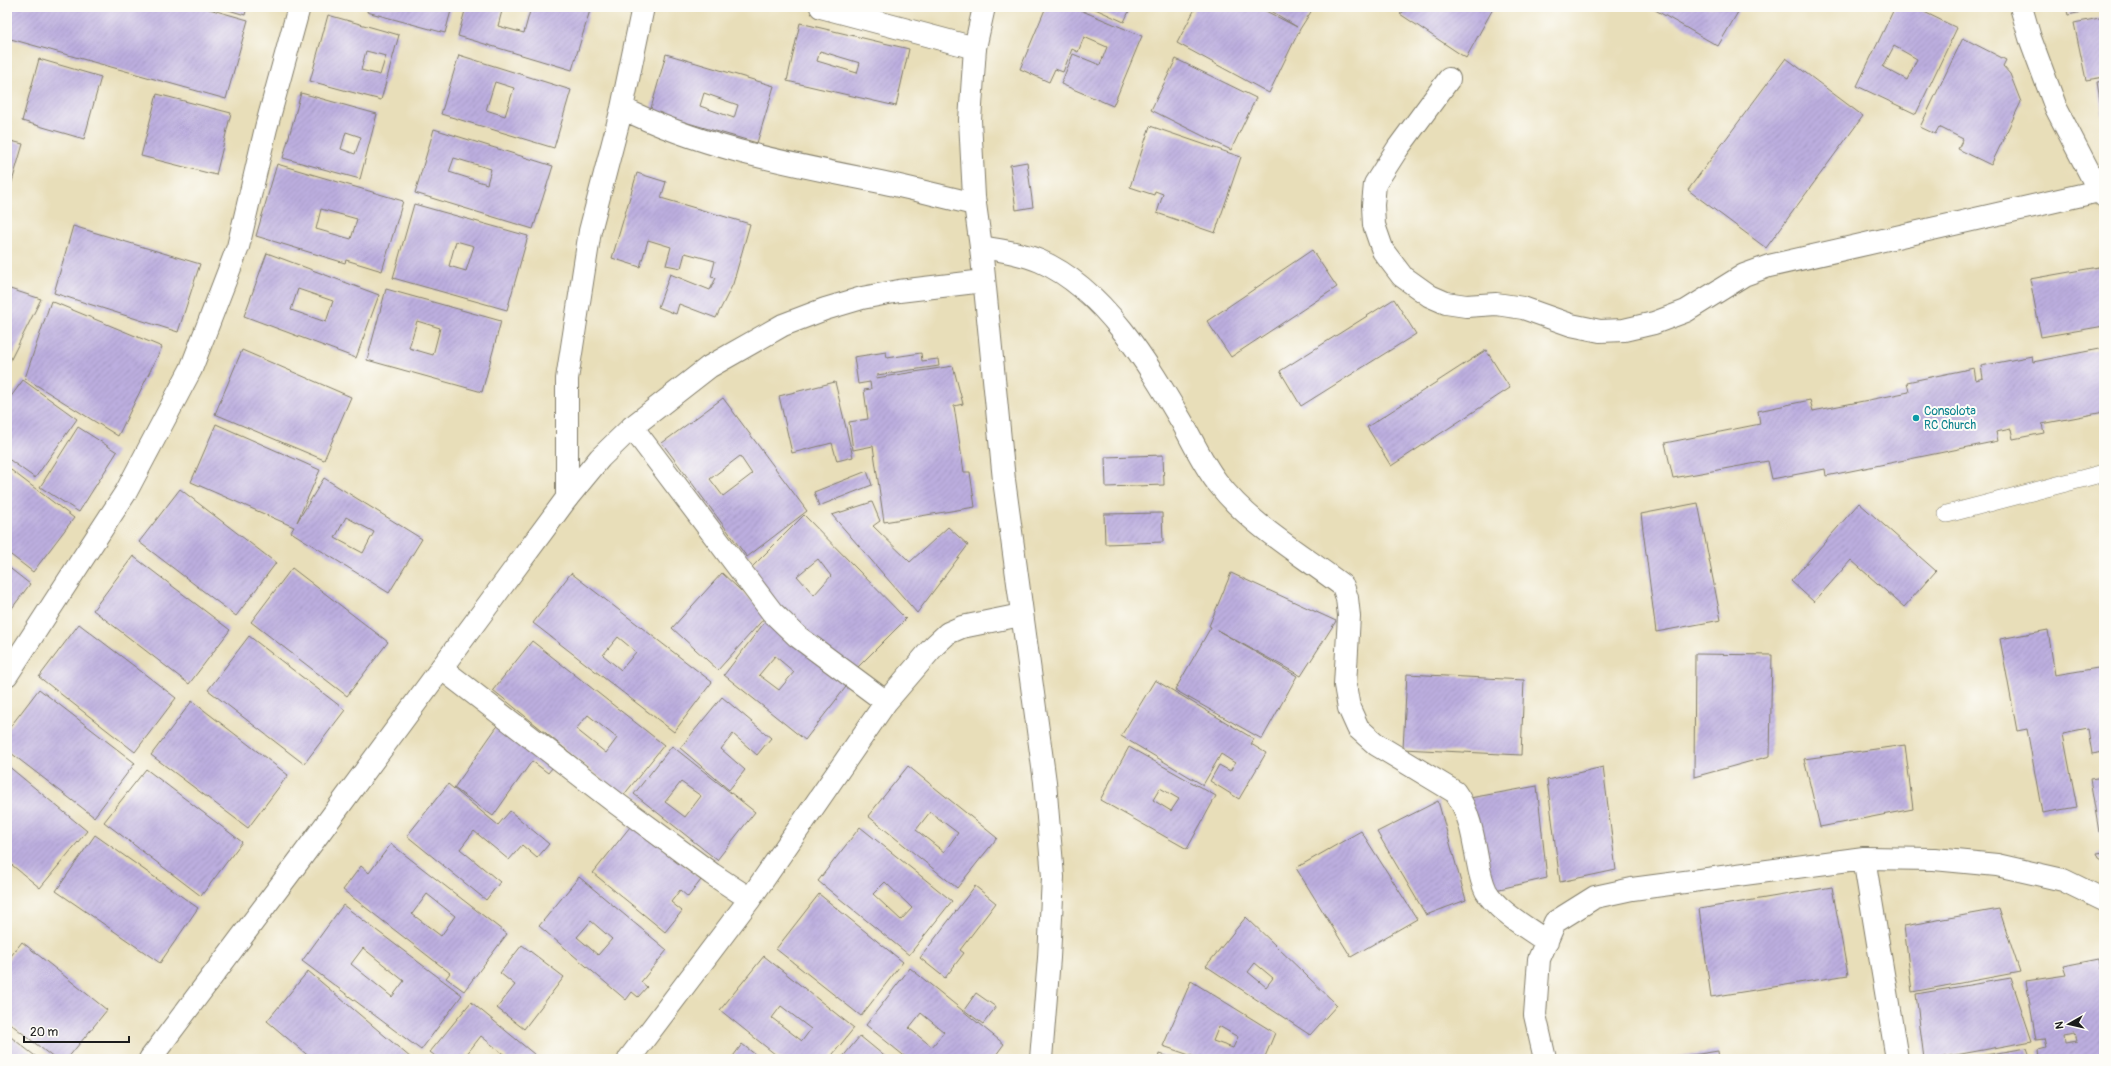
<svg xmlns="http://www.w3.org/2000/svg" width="2111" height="1066" font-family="Pangolin,sans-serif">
  <defs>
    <pattern id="building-hatch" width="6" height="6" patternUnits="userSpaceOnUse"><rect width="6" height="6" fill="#bcaedf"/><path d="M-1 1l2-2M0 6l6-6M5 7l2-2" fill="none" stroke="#a195bf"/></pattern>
  </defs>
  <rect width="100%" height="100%" fill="#fdfcf7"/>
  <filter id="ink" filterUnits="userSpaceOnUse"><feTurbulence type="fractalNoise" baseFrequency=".025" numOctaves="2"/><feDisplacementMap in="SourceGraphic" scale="8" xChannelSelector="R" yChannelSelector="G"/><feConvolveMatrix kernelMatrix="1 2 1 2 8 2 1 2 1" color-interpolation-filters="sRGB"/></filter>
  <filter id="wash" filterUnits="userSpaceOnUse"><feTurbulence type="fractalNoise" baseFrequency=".012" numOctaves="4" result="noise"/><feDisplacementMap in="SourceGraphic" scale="16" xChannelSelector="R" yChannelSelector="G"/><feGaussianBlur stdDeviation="0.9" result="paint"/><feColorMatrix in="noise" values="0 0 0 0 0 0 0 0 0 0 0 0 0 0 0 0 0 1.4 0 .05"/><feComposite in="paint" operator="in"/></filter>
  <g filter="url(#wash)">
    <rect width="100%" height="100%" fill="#e8deb9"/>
    <g id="blocks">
      <path fill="url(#building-hatch)" fill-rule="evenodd" d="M7 7H202L248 20 226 99 7 38Z
        M219 7H247L245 15Z
        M368 7H452L445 33 367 12Z
        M466 7H503L498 26 524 33 530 11 519 7H591L572 70 458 36Z
        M1046 7H1073L1142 36 1113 106 1061 84 1073 54 1100 65 1107 47 1084 37 1078 52 1072 49 1063 72 1055 69 1049 82 1020 69Z
        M1091 7H1131L1124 22Z
        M1196 7H1258L1297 27 1265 7H1314L1300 29 1269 93 1177 43Z
        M1410 7H1494L1466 58 1400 14Z
        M1650 7H1741L1718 46Z
        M1895 7H1914L1957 28 1916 114 1857 86ZM1894 46 1917 59 1907 80 1883 67Z
        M2066 7H2100V8L2068 15Z
        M328 15 399 35 381 100 310 81ZM366 51 386 56 380 75 361 70Z
        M2104 17V77L2086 80 2074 23Z
        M800 23 909 49 896 106 787 81ZM820 51 860 63 857 73 817 61Z
        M1963 38 2006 60 2003 66 2010 74 2021 102 1991 165 1958 149 1963 139 1939 127 1935 134 1920 127Z
        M666 54 774 86 757 143 650 112ZM704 93 738 105 734 118 700 106Z
        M459 55 571 90 554 148 441 114ZM495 82 514 88 505 116 486 110Z
        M1786 58 1863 116 1766 248 1688 190Z
        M39 59 101 77 84 139 22 121Z
        M1176 59 1256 98 1231 150 1151 110Z
        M2104 81V118H2103L2097 82Z
        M301 93 377 114 360 179 283 158ZM346 132 361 137 355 154 341 149Z
        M157 94 231 113 216 175 141 156Z
        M1150 126 1241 157 1215 233 1157 213 1163 194 1155 191 1154 195 1130 187Z
        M434 129 553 166 533 229 415 193ZM454 158 491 169 487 184 449 172Z
        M7 140 23 144 7 199Z
        M1027 162 1033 207 1016 210 1010 165Z
        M277 164 403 201 382 271 346 260 345 263 256 236ZM321 209 357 219 351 239 316 229Z
        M637 173 666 182 661 198 750 224 733 284 716 318 679 304 676 314 658 307 670 274 710 290 716 278 711 277 715 261 685 253 681 268 666 265 671 247 648 240 640 267 612 258Z
        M414 204 528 236 507 310 393 278ZM456 241 474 246 466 271 449 266Z
        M73 226 200 264 178 332 54 293Z
        M1312 250 1337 287 1231 357 1207 321Z
        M267 253 379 295 356 358 244 316ZM298 289 333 301 326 322 291 310Z
        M2104 266V326L2041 337 2030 279Z
        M7 288 41 299 7 367Z
        M386 289 501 321 482 392 367 360ZM417 321 440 328 433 355 409 348Z
        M1394 299 1416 334 1301 406 1280 371Z
        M51 301 162 347 118 436 25 378Z
        M2104 348V412L2042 424 2044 433 2013 439 2011 429 1996 432 1998 441 1826 476 1825 469 1772 479 1768 461 1673 478 1665 443 1760 424 1758 411 1810 400 1813 411 1909 392 1907 382 1974 368 1976 380 1983 378 1981 366 2032 356 2033 362Z
        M242 350 351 397 324 460 215 414Z
        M1486 350 1510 388 1391 466 1367 427Z
        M886 352 887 358 921 353 922 361 938 359 939 366 877 375 876 378 953 366 963 404 954 406 964 472H970L975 507 884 522 873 446 853 450 849 422 868 419 864 390 871 389 870 382 858 384 854 357Z
        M23 380 77 419 35 478 7 458V402Z
        M835 382 853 457 837 461 832 443 792 453 779 396Z
        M723 398 807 511 747 557 662 443ZM740 456 752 474 723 496 710 479Z
        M216 424 320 470 297 522 324 478 422 539 389 593 291 532 294 527 191 482ZM346 517 374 532 363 553 335 538Z
        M78 427 117 452 79 512 40 487Z
        M1163 455 1164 485 1106 487 1105 457Z
        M7 467 74 518 33 572 7 552Z
        M867 471 872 485 819 506 814 492Z
        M180 489 276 563 236 616 139 542Z
        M872 502 880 521 873 526 910 562 948 527 968 545 917 613 832 515Z
        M1698 503 1721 620 1656 632 1641 514Z
        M1859 503 1936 571 1904 607 1851 560 1814 602 1791 581Z
        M1162 513 1163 542 1105 544 1104 514Z
        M804 515 906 619 852 673 790 622 750 569ZM818 559 831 576 814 595 797 576Z
        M133 556 230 630 189 684 93 610Z
        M7 566 30 584 7 615Z
        M292 568 388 642 347 696 251 622Z
        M571 573 712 682 674 732 533 623ZM618 637 636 652 621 670 603 655Z
        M722 573 767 615 718 670 672 628Z
        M1231 573 1336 621 1301 676 1217 630 1297 676 1262 739 1175 690 1211 627 1209 626Z
        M767 619 849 683 805 740 724 675ZM775 656 794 672 779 690 759 675Z
        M79 624 176 698 135 752 39 677Z
        M2048 630 2055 675 2104 667V752L2092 754 2088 729 2063 734 2077 807 2042 813 2027 729 2017 731 2000 639Z
        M249 636 345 710 304 764 208 690Z
        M532 641 664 745 623 796 493 690ZM588 715 617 738 606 753 576 729Z
        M1695 654 1772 655 1770 756 1694 777Z
        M1407 674 1524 680 1521 755 1403 749Z
        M1155 680 1254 739 1251 744 1266 753 1239 799 1210 781 1219 765 1230 771 1235 763 1221 754 1203 785 1121 736Z
        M39 689 135 763 94 817 7 750V731Z
        M722 697 771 738 757 755 733 734 721 749 745 770 729 790 680 748Z
        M192 701 288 775 248 828 151 755Z
        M501 721 557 762 548 773 532 761 493 816 454 788Z
        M1905 745 1913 809 1820 827 1804 759Z
        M672 746 755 812 717 860 634 794ZM681 782 701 796 685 817 665 802Z
        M1129 747 1216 796 1187 849 1100 800ZM1160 788 1179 799 1171 811 1153 800Z
        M7 765 87 831 40 888 7 861Z
        M908 766 997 838 957 888 868 816ZM930 812 958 833 944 852 916 830Z
        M1603 767 1616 870 1560 882 1547 780Z
        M146 769 242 842 201 896 104 822Z
        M2104 777V832H2099L2090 779Z
        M448 784 498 825 510 811 549 844 537 858 522 845 509 860 474 831 460 849 500 882 486 900 407 836Z
        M1537 786 1547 878 1491 891 1470 798Z
        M1438 801 1466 900 1426 915 1377 832Z
        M634 822 701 880 688 897 680 890 671 902 682 911 665 932 593 873Z
        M860 827 952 901 909 955 818 881ZM885 882 912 908 901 920 873 894Z
        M1361 831 1417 919 1351 957 1296 868Z
        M95 835 198 908 160 963 56 891Z
        M391 844 507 934 464 991 446 978 450 973 343 890 361 866 369 873ZM427 894 455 916 441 936 412 914Z
        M2104 852V861L2099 858 2097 853Z
        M579 877 667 950 641 982 647 987 638 997 632 992 626 1000 539 926ZM591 921 612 939 598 955 577 937Z
        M975 886 996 903 960 950 964 953 945 978 920 958Z
        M1832 887 1848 975 1711 997 1699 909Z
        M819 894 903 962 861 1016 776 949Z
        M343 905 462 995 421 1050 302 961ZM363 948 404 981 392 997 351 964Z
        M1999 909 2020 972 1912 992 1904 926Z
        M1246 917 1337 1005 1310 1035 1206 966ZM1255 963 1273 978 1266 987 1248 972Z
        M22 942 107 1010 67 1059H55L7 1021V961Z
        M522 945 564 977 524 1029 497 1008 515 985 500 973Z
        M764 956 854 1028 829 1059H781L720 1010ZM781 1006 811 1029 802 1041 772 1018Z
        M2099 959 2101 969H2104V1057L2040 1059 2039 1050 2046 1048 2044 1039 2036 1040 2026 981 2066 975 2063 966ZM2075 1034 2077 1041 2065 1043 2064 1036Z
        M910 968 1004 1044 993 1059H908L866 1025ZM921 1013 944 1032 932 1047 909 1028Z
        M308 971 411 1058 410 1059H312L267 1021Z
        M2011 978 2032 1041 1934 1059H1924L1916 994Z
        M1191 981 1275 1033 1264 1059H1201L1163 1046ZM1219 1026 1238 1037 1233 1048 1213 1041Z
        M976 993 996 1007 983 1024 964 1010Z
        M471 1002 540 1059H505L507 1057 481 1036 466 1055 470 1059H439L430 1052Z
        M7 1034 39 1059H7Z
        M860 1036 888 1059H841Z
        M742 1044 761 1059H731Z
        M2027 1048 2031 1059H1967V1058Z
        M1718 1051 1719 1059H1674V1058Z
        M1159 1054 1175 1059H1158Z"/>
    </g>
  </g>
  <g filter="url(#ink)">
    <use href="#blocks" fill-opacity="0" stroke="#827d6a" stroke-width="1"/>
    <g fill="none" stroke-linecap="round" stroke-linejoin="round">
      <g stroke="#827d6a" stroke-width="18">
        <path id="service" d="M1947 514 2104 473"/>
      </g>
      <g stroke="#827d6a" stroke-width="24">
        <path id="minor" d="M821 7 975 48
          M2021 7 2030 38 2056 108 2099 191 2104 196
          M1449 79 1398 148 1375 184 1373 205 1374 225 1383 251 1402 276 1430 296 1446 303 1466 306 1496 304 1523 308 1571 325 1600 331 1624 330 1654 323 1686 311 1744 275 1769 266 2099 191
          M622 108C708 151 802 166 895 185 922 191 948 198 975 204
          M981 247C1000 250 1021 253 1040 261 1104 289 1148 364 1182 422 1193 442 1203 464 1217 482 1251 526 1300 553 1343 586L1347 598 1349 616 1345 685 1349 708 1358 728 1377 745 1455 792C1469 811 1473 835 1477 858 1479 869 1481 881 1486 891 1499 913 1527 927 1547 942
          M632 427 772 612 797 636 886 702
          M567 498V379L590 231 622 108 643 7
          M441 668 616 803 712 874 750 899
          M7 675 126 492 191 369 238 247 266 128 299 7
          M1864 858 1897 1059
          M629 1059 750 899 886 702 934 646 948 633 962 627 1021 615
          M1545 1059 1535 1015 1539 959 1555 922 1595 897 1632 889 1864 858 1934 859 1997 865 2063 880 2104 900"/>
      </g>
      <g stroke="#827d6a" stroke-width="24">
        <path id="tertiary" d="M984 7 975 48 970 120 974 197 981 247 1004 480 1045 782 1053 877 1049 958 1041 1059
          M150 1059 301 858 567 498 600 458 632 427 709 367 783 325 825 309 862 298 899 291 984 281"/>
      </g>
      <use href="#service" stroke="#fff" stroke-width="17"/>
      <use href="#minor" stroke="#fff" stroke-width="22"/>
      <use href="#tertiary" stroke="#fff" stroke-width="22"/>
    </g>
  </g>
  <circle fill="#0f9aa8" stroke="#fdfcf7" stroke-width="1.5" cx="1916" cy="418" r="4"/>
  <g text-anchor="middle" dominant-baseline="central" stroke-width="4" stroke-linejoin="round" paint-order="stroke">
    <g font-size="12" fill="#0d838f" stroke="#fdfcf7" text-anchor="start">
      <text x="1924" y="411">Consolota<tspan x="1924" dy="14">RC Church</tspan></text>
    </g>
  </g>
  <rect width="2111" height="1066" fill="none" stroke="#fdfcf7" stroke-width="24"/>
  <g transform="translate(2069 1024) rotate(262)" stroke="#fdfcf7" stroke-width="3" paint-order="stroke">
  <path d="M0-3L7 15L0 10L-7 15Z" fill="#1c1c1c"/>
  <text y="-6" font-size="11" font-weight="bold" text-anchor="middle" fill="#1c1c1c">N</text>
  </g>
  <path d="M24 1036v6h105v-6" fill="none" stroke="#1c1c1c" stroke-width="2"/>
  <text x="30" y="1036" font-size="12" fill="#1c1c1c" stroke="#fdfcf7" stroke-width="3" paint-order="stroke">20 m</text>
</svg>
